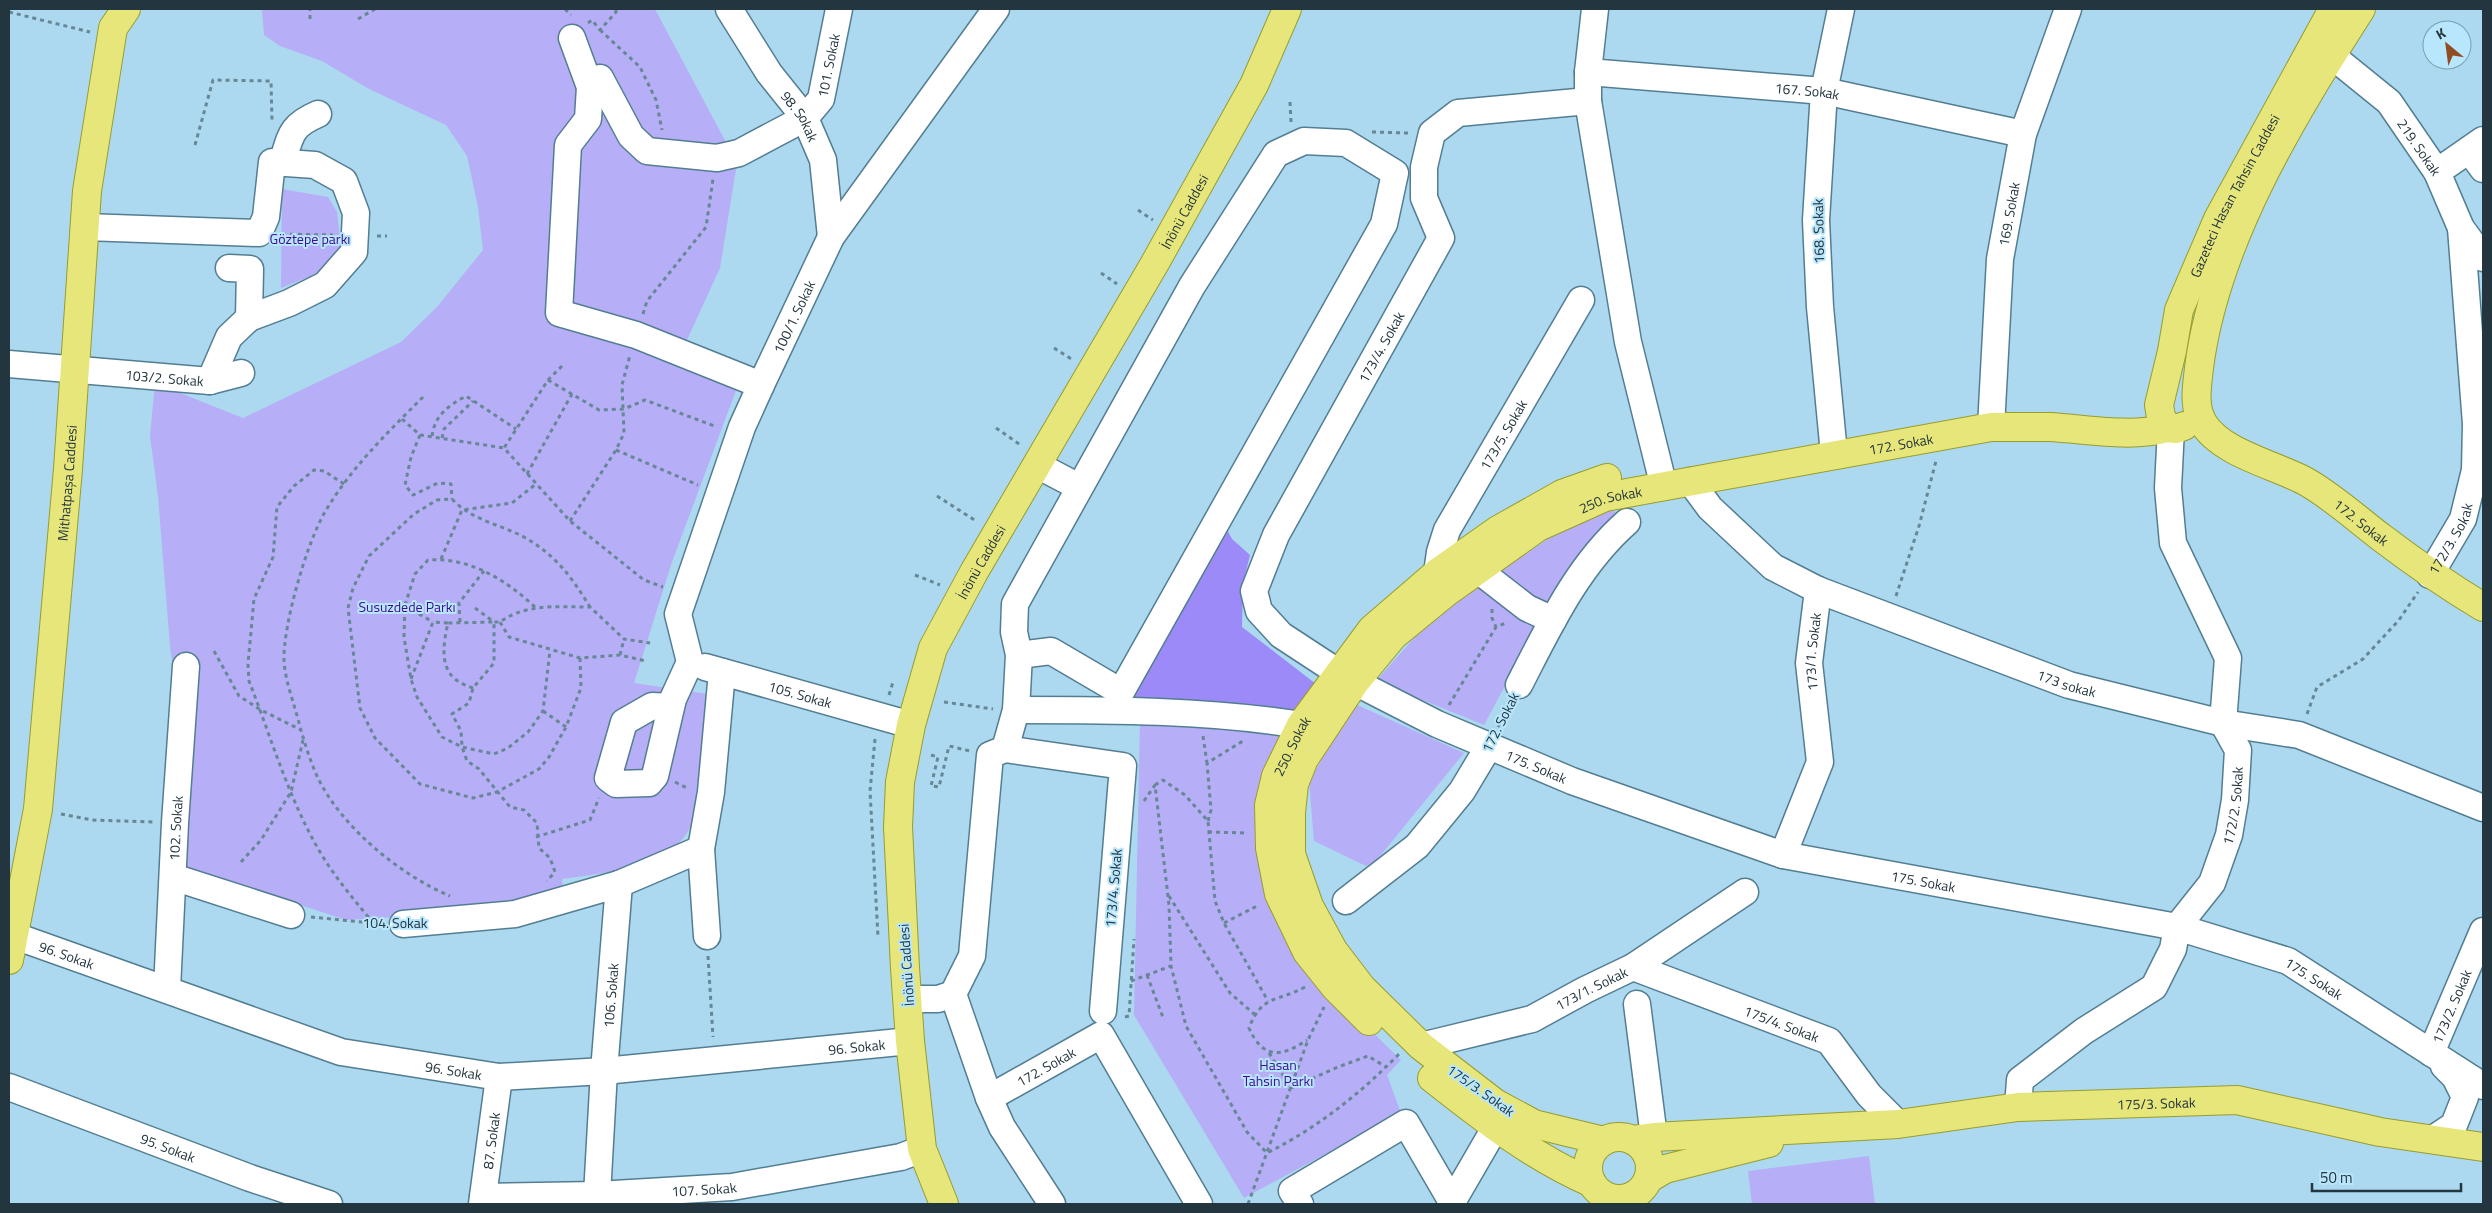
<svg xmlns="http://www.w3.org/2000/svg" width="2492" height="1213" font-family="'Titillium Web',sans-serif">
  <rect width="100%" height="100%" fill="#acd9ef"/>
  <path fill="#b6aef6" d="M262 9H655L737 163 720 268 686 342 744 369 672 562 634 683 714 695C709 732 706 804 687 833 665 867 599 874 562 879L563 892 493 911 346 920 183 866V743L170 646 158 496 150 436 155 383 243 418 401 342 437 307 483 250 478 207 467 156 446 125 369 89 322 61 280 46 264 35Z
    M282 189 328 197 337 212 341 247 316 274 281 288Z
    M1611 509 1621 517 1548 606 1484 725 1376 681 1415 637 1484 581 1565 528Z
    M1355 704 1464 753 1376 861 1366 866 1314 841 1309 781Z
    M1140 719 1291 729 1309 970 1401 1060 1387 1075 1401 1113 1244 1198 1134 1015Z
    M1869 1156 1875 1204H1752L1748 1171Z"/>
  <path fill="#9c8af8" d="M1223 522 1232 539 1250 555 1243 584 1242 627 1316 684 1295 713 1131 699Z"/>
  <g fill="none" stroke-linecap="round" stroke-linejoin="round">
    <g stroke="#537e92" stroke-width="29">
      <g id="minor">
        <path id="s1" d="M729 9 769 73 805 118 823 160 831 237"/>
        <path d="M1595 9 1588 72V101L1628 342 1661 475"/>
        <path d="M572 38 590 87 588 119 568 145 559 313 636 335 761 385"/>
        <path id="s2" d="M2331 55 2389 102 2437 172 2461 228 2483 258"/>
        <path id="s3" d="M1588 72 1824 91 2023 134"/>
        <path id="s4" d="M590 87 600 78 631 136 647 151 717 158 739 153 805 118 821 99 839 9"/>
        <path d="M2469 150 2483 169"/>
        <path d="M282 163C291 135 290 126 318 114"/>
        <path d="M2437 172 2483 140"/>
        <path d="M229 268 250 269 249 318"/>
        <path id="s5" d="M9 364 210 381 229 337 249 318 289 303 325 285 354 252 356 213 344 181 315 165 272 162 266 217 259 233 85 227"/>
        <path d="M210 381 241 373"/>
        <path id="s6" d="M1991 427 2000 259 2023 134 2068 9"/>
        <path d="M1834 454 1820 307 1816 220 1824 91 1841 9"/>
        <path d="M1037 465 1079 487"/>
        <path id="s7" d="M1690 481 1710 508 1773 567 1818 590 2069 685 2223 723 2299 735 2483 808"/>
        <path d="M1478 570 1527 608 1553 620"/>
        <path id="s8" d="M1437 573 1440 552 1447 530 1581 300"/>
        <path id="s9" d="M2430 575 2463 519 2475 470 2476 424 2461 228"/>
        <path id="s10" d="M690 662 678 614 742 427 761 385 831 237 996 9"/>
        <path id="s11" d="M705 667 911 725"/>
        <path id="s12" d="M1339 673 1281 635 1259 611 1254 591 1276 535 1441 238 1424 198V167L1432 133 1458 113 1588 101"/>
        <path id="s13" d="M1355 682 1437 724 1572 781 1783 855 2177 927 2288 961 2483 1086"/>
        <path d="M1519 685C1549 627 1577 566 1627 522"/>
        <path d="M671 707 652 706 624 722 608 778 616 784 649 783 655 776 673 699 690 662"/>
        <path d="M1016 710C1111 710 1207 710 1301 725"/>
        <path d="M1005 749 1123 766 1103 1011"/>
        <path id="s14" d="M1783 855 1820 762 1809 663 1818 590"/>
        <path d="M173 877 291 915"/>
        <path d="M1346 901 1417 846 1462 791 1489 746"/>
        <path d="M403 924 515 914 619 884 701 849"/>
        <path id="s15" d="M15 936 341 1052 499 1077 604 1071 910 1041"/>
        <path d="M707 936 701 849 711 792 722 672"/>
        <path id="s16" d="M1633 967 1829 1041 1869 1095 1898 1124"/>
        <path id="s17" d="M167 989 175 823 186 666"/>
        <path d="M953 994 989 1098 1002 1127 1052 1204"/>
        <path d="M908 999H938L953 994 972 956 990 755 1005 749 1016 710 1019 655 1014 632 1015 604 1192 286 1276 154 1304 141 1346 143 1395 173 1384 224 1121 692 1051 651 1019 655"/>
        <path d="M1637 1004 1654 1137"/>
        <path id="s18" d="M1421 1046 1532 1019 1585 990 1633 967 1745 892"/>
        <path id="s19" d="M2431 1053 2483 931"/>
        <path id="s20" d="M9 1087 250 1178 329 1204"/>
        <path id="s21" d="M989 1098 1101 1035 1199 1204"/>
        <path id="s22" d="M2018 1107 2020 1080 2084 1031 2154 987 2173 949 2177 927 2212 883 2229 835 2235 800 2238 750 2223 723 2228 658 2173 543 2168 488 2171 428"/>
        <path d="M2433 1139 2454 1125 2465 1097 2455 1077 2444 1066"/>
        <path id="s23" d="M597 1195 604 1071 619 884"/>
        <path id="s24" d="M483 1197 597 1195 732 1187 901 1157 922 1149"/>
        <path id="s25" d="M482 1204 499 1077"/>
        <path d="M1300 1204 1292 1191 1406 1123 1452 1202"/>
        <path d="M1451 1204 1495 1128"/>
      </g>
    </g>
    <g stroke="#989d2c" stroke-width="30">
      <g id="major">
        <path id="s26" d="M2361 9C2293 115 2215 241 2199 368 2197 387 2193 406 2203 423 2221 453 2275 465 2305 481 2332 496 2357 519 2382 538 2415 563 2448 586 2483 607"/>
        <path id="s27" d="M2184 426 2176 429 2168 428 2161 417 2159 405 2172 351 2179 310 2218 219 2333 9"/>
        <path id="s28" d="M9 960 38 809 68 469 87 191 113 28 126 9"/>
        <path id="s29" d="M1369 1021 1335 987 1307 952 1279 894 1270 848 1269 805 1276 776 1301 725 1372 629 1437 573 1498 530 1562 494 1607 478"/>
        <path d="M1432 1078C1484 1119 1531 1156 1592 1183"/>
        <circle cx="1619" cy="1168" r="31"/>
        <path id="s30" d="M1632 1140 1654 1137 1898 1124 2018 1107 2237 1100 2380 1132 2483 1147"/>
        <path id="s31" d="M1604 1141 1534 1124 1495 1103 1421 1046 1362 988 1333 950 1309 906 1291 854V812L1294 784 1304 759 1355 682 1393 636 1448 591 1538 527 1605 497 1991 427C2010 427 2029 427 2049 427 2088 429 2129 438 2168 428"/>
        <path d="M1648 1179 1665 1169 1769 1143"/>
        <path id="s32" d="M944 1204 922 1149 910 1041 905 968 898 827 900 782 911 725 933 648 974 572 1155 263 1254 85 1287 9"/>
      </g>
    </g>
    <path stroke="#678796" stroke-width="3" stroke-dasharray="4 4" stroke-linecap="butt" d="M565 9 571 15
      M9 12 90 32
      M310 19V9
      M358 19 375 9
      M588 23 592 20 600 30 616 12V9
      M600 30 640 67 656 100 662 130
      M1290 102 1291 122
      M1372 132 1408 133
      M195 145 213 80 271 81 272 121
      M1138 210 1153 220
      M282 234 333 235
      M377 236H387
      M1101 273 1117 284
      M643 314 647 301 706 227 713 179
      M1054 348 1073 360
      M562 366 548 380 504 448 570 521 644 580 663 587
      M548 380 599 410 624 409 645 400 717 427
      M423 397C388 432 350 469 325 512 307 542 283 625 284 660 285 678 291 695 296 712 302 734 308 756 317 776 341 827 400 875 450 896
      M402 419 420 435 504 448
      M996 428 1022 446
      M420 435 411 457 405 485 413 495 438 483 451 484 452 499
      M432 436C435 415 448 406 466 396L516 429
      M442 438 444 429 473 401
      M616 450 698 485
      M527 474 572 394
      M344 484 324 471 314 470 294 486 277 507 273 557 254 599 248 664 249 681C272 740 290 803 323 857 338 881 356 902 374 924
      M937 496 976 521
      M570 521 616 450 624 433 622 385 630 355
      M441 559 462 510 512 503 536 484
      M915 575 940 585
      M1896 596 1919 526 1936 461
      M405 606 433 622
      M535 607C506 580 470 557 428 560L415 574 405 605 404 637 411 679 417 697 442 737 462 747 494 754 508 748 528 732 543 711 550 650
      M475 608 494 622H500C526 603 559 607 590 607L624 639 650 643
      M1492 609V618L1496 627
      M460 622 459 603 484 571
      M500 622 509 637 580 658 620 655 646 661
      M214 651 239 696 261 710 301 730
      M620 655 624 639
      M580 658 581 688 566 727 549 757 539 769 497 792 473 798 420 784 375 738 360 708 348 608 353 588 369 556 414 514 437 500 452 499C470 519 498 524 522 536 555 554 571 576 590 607
      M411 679 433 622 448 623
      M473 688C467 686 460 683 455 679 439 666 444 640 448 623L494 622V663L473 688 469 703 452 714 461 731 462 747 467 761 479 769 510 807 524 810 537 823 539 848 550 858 555 872 547 881
      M889 695 893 682
      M944 702 993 709
      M1449 705 1496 627 1508 622
      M543 711 566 727
      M2307 714 2317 687 2363 659 2399 620 2418 592
      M1498 727 1510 703
      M1203 736 1207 763
      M875 739 870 791 878 937
      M931 755 938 757 931 786 939 787 949 746 970 751
      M675 782 689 789
      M1155 785 1163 780 1185 795 1208 821 1215 901 1224 923 1268 1001
      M1144 801 1155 785 1169 905 1171 966 1186 1026 1247 1132 1267 1153C1317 1128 1360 1094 1399 1054
      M61 814 92 820 154 822
      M1208 821 1211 810 1207 763 1243 741
      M1208 832 1247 833
      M536 837 590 820 599 798
      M241 862 261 840 291 792 303 740
      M1169 896 1230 993 1254 1014
      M311 917 382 924
      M1224 923 1259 905
      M708 956 713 1037
      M1147 975 1164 1020
      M1131 981 1171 966
      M1305 987C1278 1002 1262 994 1249 1028 1263 1060 1282 1057 1307 1040
      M1125 1017 1129 1016 1134 939
      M1269 1053 1291 1088 1338 1067 1368 1056 1386 1067
      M1248 1204 1308 1040 1324 1007"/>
    <use href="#minor" stroke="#fff" stroke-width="26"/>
    <use href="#major" stroke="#e7e67a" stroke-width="28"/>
  </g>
  <g text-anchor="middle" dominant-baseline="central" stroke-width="4" stroke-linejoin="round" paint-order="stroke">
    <g font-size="14" fill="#23353e" stroke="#b8e6fc">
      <text stroke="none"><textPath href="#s4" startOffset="328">101. Sokak</textPath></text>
      <text stroke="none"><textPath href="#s3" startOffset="220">167. Sokak</textPath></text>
      <text stroke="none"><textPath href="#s1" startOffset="129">98. Sokak</textPath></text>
      <text stroke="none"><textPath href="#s2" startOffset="129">219. Sokak</textPath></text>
      <text stroke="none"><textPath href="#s27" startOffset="266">Gazeteci Hasan Tahsin Caddesi</textPath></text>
      <text stroke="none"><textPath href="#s32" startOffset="1069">İnönü Caddesi</textPath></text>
      <text stroke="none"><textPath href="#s6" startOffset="214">169. Sokak</textPath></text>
      <text transform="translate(1818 231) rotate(-91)">168. Sokak</text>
      <text stroke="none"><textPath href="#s10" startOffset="369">100/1. Sokak</textPath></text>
      <text stroke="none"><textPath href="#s12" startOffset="398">173/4. Sokak</textPath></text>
      <text stroke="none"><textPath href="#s5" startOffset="156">103/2. Sokak</textPath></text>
      <text stroke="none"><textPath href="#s8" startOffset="155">173/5. Sokak</textPath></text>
      <text stroke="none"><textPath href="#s31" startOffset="1250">172. Sokak</textPath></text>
      <text stroke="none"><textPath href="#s28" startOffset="481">Mithatpaşa Caddesi</textPath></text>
      <text stroke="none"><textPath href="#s31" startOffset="954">250. Sokak</textPath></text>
      <text stroke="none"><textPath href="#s26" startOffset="642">172. Sokak</textPath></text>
      <text stroke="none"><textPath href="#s9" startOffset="42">172/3. Sokak</textPath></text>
      <text stroke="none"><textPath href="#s32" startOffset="664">İnönü Caddesi</textPath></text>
      <text stroke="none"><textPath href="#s14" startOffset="211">173/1. Sokak</textPath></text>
      <text stroke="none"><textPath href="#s7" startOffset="436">173 sokak</textPath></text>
      <text stroke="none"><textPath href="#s11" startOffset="99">105. Sokak</textPath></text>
      <text transform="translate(1500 722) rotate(-63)">172. Sokak</text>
      <text stroke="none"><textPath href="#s29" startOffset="311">250. Sokak</textPath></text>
      <text stroke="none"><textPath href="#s13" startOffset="200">175. Sokak</textPath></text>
      <text stroke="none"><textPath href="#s22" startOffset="392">172/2. Sokak</textPath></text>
      <text stroke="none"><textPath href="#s17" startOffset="161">102. Sokak</textPath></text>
      <text stroke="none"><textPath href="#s13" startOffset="605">175. Sokak</textPath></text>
      <text transform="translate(1113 888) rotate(-85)">173/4. Sokak</text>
      <text x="395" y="922">104. Sokak</text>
      <text stroke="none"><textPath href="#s15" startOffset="55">96. Sokak</textPath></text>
      <text transform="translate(906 965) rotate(-94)">İnönü Caddesi</text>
      <text stroke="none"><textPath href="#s13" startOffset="1010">175. Sokak</textPath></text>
      <text stroke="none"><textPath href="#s18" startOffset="181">173/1. Sokak</textPath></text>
      <text stroke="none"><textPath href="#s23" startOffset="200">106. Sokak</textPath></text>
      <text stroke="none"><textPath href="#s19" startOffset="51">173/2. Sokak</textPath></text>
      <text stroke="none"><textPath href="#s16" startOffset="159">175/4. Sokak</textPath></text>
      <text stroke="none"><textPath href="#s15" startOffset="865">96. Sokak</textPath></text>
      <text stroke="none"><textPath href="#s21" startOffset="65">172. Sokak</textPath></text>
      <text stroke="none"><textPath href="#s15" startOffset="460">96. Sokak</textPath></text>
      <text transform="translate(1481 1090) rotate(35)">175/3. Sokak</text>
      <text stroke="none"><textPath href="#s30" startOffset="526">175/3. Sokak</textPath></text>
      <text stroke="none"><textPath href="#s25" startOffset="64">87. Sokak</textPath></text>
      <text stroke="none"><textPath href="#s20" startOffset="170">95. Sokak</textPath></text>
      <text stroke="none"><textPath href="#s24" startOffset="221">107. Sokak</textPath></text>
    </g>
    <g font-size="14" fill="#3e0b91" stroke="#b8e6fc">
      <text x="310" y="238">Göztepe parkı</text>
      <text x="407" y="606">Susuzdede Parkı</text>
      <text x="1278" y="1064">Hasan<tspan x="1278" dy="16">Tahsin Parkı</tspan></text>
    </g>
  </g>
  <rect width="2492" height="1213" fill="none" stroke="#23353e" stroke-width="20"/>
  <g transform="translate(2447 45) rotate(331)"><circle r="24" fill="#b8e6fc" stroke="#7c9fb0"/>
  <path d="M0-4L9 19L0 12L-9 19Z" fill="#914c22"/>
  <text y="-8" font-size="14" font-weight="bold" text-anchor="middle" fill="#23353e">K</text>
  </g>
  <path d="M2312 1183v8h149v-8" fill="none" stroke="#23353e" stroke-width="2.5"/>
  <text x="2320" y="1183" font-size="15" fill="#23353e" stroke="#b8e6fc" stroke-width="4" paint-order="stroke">50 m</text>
</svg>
